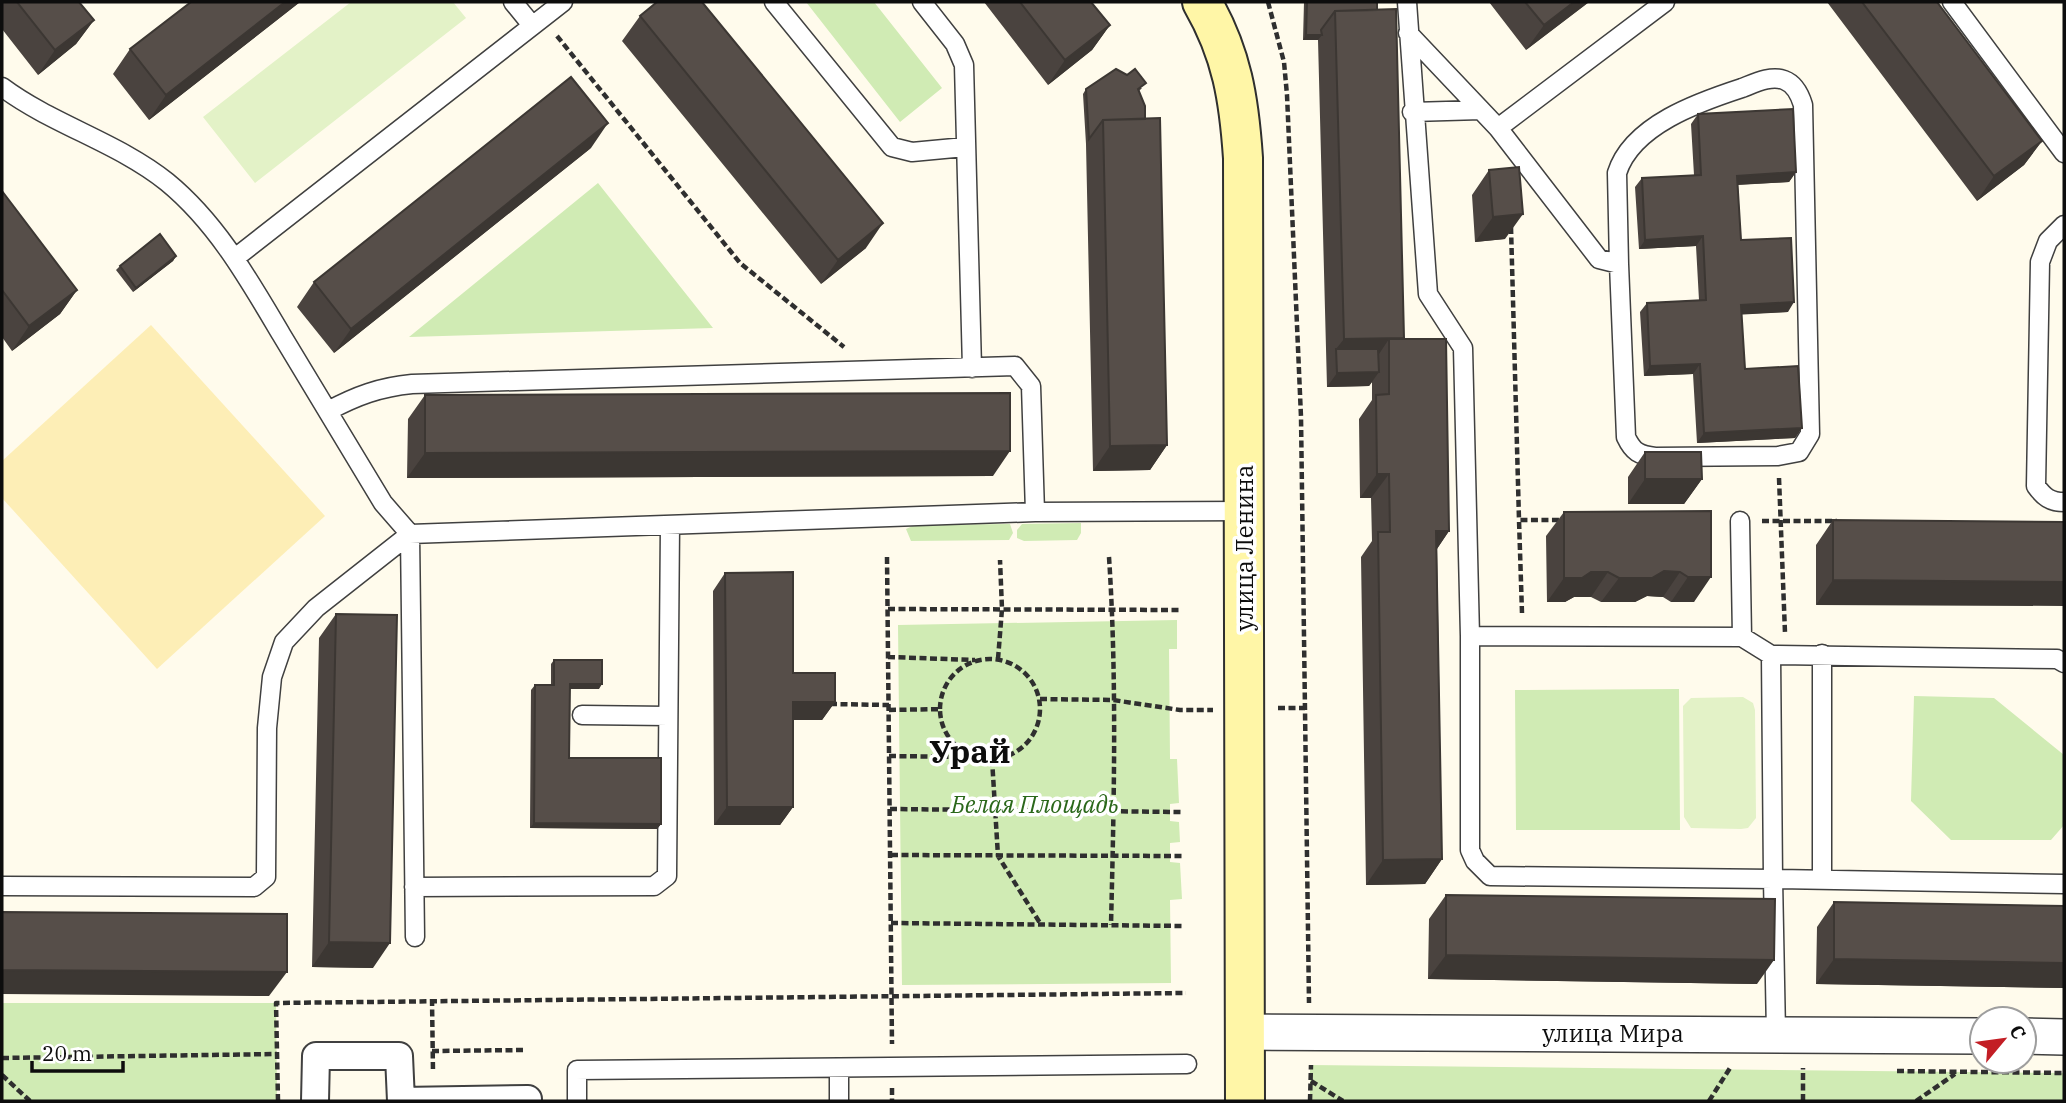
<svg xmlns="http://www.w3.org/2000/svg" width="2066" height="1103" font-family="'IBM Plex Serif',serif">
  <rect width="100%" height="100%" fill="#fffbec"/>
  <path fill="#d0ebb4" d="M806 2H874L942 88 900 122Z
    M598 183 713 328 409 337Z
    M1081 523V533L1077 540 1024 541 1017 538V530L1022 524Z
    M1010 524 1013 533 1009 540 911 541 906 529 915 525Z
    M1177 620V649H1169L1170 759H1177L1179 803 1170 804V821L1179 822 1180 842 1170 843V862L1180 863 1182 899 1170 900 1171 983 902 985 898 625Z
    M1679 689 1680 830H1516L1515 690Z
    M1914 696 1994 698 2064 755V825L2051 840H1951L1911 801Z
    M2 1003H276L277 1101H2Z
    M1310 1065 2064 1073V1101H1310Z"/>
  <path fill="#fdeeb6" d="M151 325 325 516 157 669 2 498V461Z"/>
  <path fill="#e3f2c7" d="M351 2H453L466 18 255 183 203 117Z
    M1743 697 1753 703 1755 710 1756 818 1748 828 1741 829 1691 828 1684 817 1683 706 1691 698Z"/>
  <g fill="none" stroke-linecap="round" stroke-linejoin="round">
    <g stroke="#404040" stroke-width="21">
      <path id="service" d="M513 2 531 24
        M774 2 892 147 912 152 965 147
        M922 2 955 44 964 65 972 368
        M1407 2 1428 294 1463 348 1470 636V850L1475 861 1490 876 1773 879 1776 1033
        M1952 2 2064 153
        M1408 33 1498 128 1665 2
        M2 87C53 125 117 142 167 182 217 223 249 280 281 334 315 391 349 447 383 503L410 534 415 937
        M1412 112 1481 110
        M1498 128 1599 259 1619 264 1626 437C1633 452 1639 455 1655 457L1778 456 1799 452 1810 434 1803 105C1800 95 1795 84 1784 80 1771 75 1755 83 1742 88 1699 102 1632 125 1617 173L1619 264
        M2064 225 2048 241 2040 262 2036 486C2044 497 2050 502 2064 502
        M235 258 563 2
        M328 411C356 396 380 387 412 384L1015 366 1031 386 1035 512
        M1740 521 1742 637
        M1470 636 1742 637 1771 655 1773 879 2064 884
        M1822 654V880
        M1771 655 2057 659 2064 663
        M582 715 668 716
        M2 886 254 887 266 877 267 728 272 677 284 642 316 608 410 534 1035 512 1244 511
        M414 887 654 886 667 876 670 525
        M577 1101V1070L1187 1064
        M839 1101V1068"/>
    </g>
    <g stroke="#404040" stroke-width="30">
      <path id="pedestrian" d="M315 1101 316 1056H399L401 1101
        M401 1101 528 1099"/>
    </g>
    <g stroke="#404040" stroke-width="38">
      <path id="minor" d="M1244 1032 1982 1036
        M2024 1036 2064 1037"/>
    </g>
    <g stroke="#2f2f2f" stroke-width="42">
      <path id="secondary" d="M1202 2C1232 54 1239 99 1243 158L1245 1101"/>
    </g>
    <path stroke="#2f2f2f" stroke-width="4.5" stroke-dasharray="7 3.5" stroke-linecap="butt" d="M1268 2 1284 62 1287 95 1301 417 1309 1003
      M557 36 740 263 844 347
      M1511 227 1519 520
      M1779 478 1785 633
      M1762 521H1837
      M887 557 892 1044
      M1109 557C1117 679 1114 802 1111 925
      M888 609 1181 610
      M1522 613 1519 520H1561
      M888 657 975 660
      M940 709a50 50 0 1 1 100 0a50 50 0 1 1-100 0Z
      M998 659 1002 609 1000 560
      M1040 699 1113 700 1180 710H1213
      M830 704 889 705
      M1278 708H1305
      M889 710 940 709
      M889 756 972 757
      M992 759 998 856 1040 923
      M890 809 1182 812
      M891 855 1183 856
      M891 923 1184 926
      M432 999 433 1072
      M432 1051 525 1050
      M2 1058 277 1054
      M1897 1071 2064 1073
      M2 1075 30 1101
      M1311 1081 1343 1101
      M892 1088V1101
      M278 1101 276 1003 1186 993
      M1310 1101 1311 1065
      M1709 1101 1730 1068
      M1803 1101V1068
      M1916 1101 1955 1074"/>
    <use href="#service" stroke="#fff" stroke-width="18"/>
    <use href="#pedestrian" stroke="#fff" stroke-width="26"/>
    <use href="#minor" stroke="#fff" stroke-width="35"/>
    <use href="#secondary" stroke="#fff6a7" stroke-width="38"/>
  </g>
  <path fill="#4a433f" d="M2 2H79L94 20 76 44 38 75 2 29Z
    M300 2 149 120 113 74 130 49Z
    M984 2H1091L1110 25 1092 50 1048 85Z
    M1304 2H1377L1403 339 1449 531 1437 549 1442 859 1425 884 1366 885 1361 557 1372 541 1371 498H1360L1359 419 1372 400V382L1369 386 1327 387 1318 40H1303Z
    M1489 2H1589L1526 50Z
    M1827 2H1937L2042 141 2024 165 1977 201Z
    M640 16 866 248 821 284 622 41Z
    M1142 88 1139 91 1167 445 1150 470 1093 471 1086 144 1083 94 1086 89Z
    M1698 114 1796 172 1789 182 1738 185 1741 240 1788 312 1741 314 1745 369 1802 428 1795 438 1697 443 1693 374 1644 376 1640 312 1647 303 1699 300 1696 246 1639 249 1635 187 1642 178 1694 175 1691 124Z
    M591 148 334 353 297 307 314 282Z
    M1489 170 1505 239 1475 242 1472 195Z
    M2 191 77 290 60 314 12 351 2 337Z
    M176 256 173 261 133 292 116 270 120 266Z
    M425 395 993 476 407 478 408 419Z
    M1645 452 1702 479 1684 504H1628V477Z
    M1711 511 1694 602H1671L1663 597 1647 596 1635 602H1601L1591 597H1574L1565 602H1547L1546 536 1564 512Z
    M1833 520 2064 522 1816 605V545Z
    M725 573 793 673 835 702 822 720H793V807L780 825H714L713 591Z
    M336 614 373 968 312 967 319 638Z
    M554 660 599 689H570L569 758 661 824 657 829 530 828 531 690 535 685H551V664Z
    M1446 895 1757 984 1428 979 1429 919Z
    M1834 902 2064 906V988L1816 984 1817 927Z"/>
  <path fill="#3c3733" d="M285 2H300L149 120 166 95Z
    M1574 2H1589L1526 50 1544 25Z
    M94 20 76 44 38 75 55 50Z
    M1110 25 1092 50 1048 85 1065 60Z
    M1306 35H1322L1318 40H1303Z
    M608 123 591 148 334 353 351 329Z
    M2042 141 2024 165 1977 201 1994 176Z
    M1796 172 1789 182 1731 185 1737 176Z
    M1523 214 1505 239 1475 242 1493 217Z
    M883 223 866 248 821 284 838 260Z
    M1703 236 1696 246 1639 249 1645 240Z
    M176 256 173 261 133 292 136 288Z
    M77 290 60 314 12 351 29 326Z
    M1794 302 1788 312 1734 315 1741 305Z
    M1404 338 1389 359V339L1373 363 1336 349 1344 339Z
    M1700 364 1693 374 1644 376 1650 366Z
    M1379 372 1369 386 1327 387 1337 373Z
    M1802 428 1795 438 1697 443 1704 433Z
    M1167 445 1150 470 1093 471 1110 446Z
    M1010 451 993 476 407 478 425 453Z
    M1377 474H1389L1371 498H1360Z
    M1645 479H1702L1684 504H1628Z
    M1436 531H1449L1432 556Z
    M1664 571 1680 572 1663 597 1647 596 1635 602H1601L1619 578Z
    M1591 572H1608L1591 597H1574L1565 602H1547L1564 578Z
    M1688 577H1711L1694 602H1671Z
    M1833 580 2064 582V606L1816 605Z
    M570 684H602L599 689H566Z
    M793 702H835L822 720H780Z
    M727 807H793L780 825H714Z
    M534 823 661 824 657 829 530 828Z
    M1442 859 1425 884 1366 885 1383 860Z
    M329 942 390 943 373 968 312 967Z
    M1446 955 1774 960 1757 984 1428 979Z
    M1834 959 2064 963V988L1816 984Z
    M2 970 287 972 269 996 2 994Z"/>
  <path fill="#564e49" stroke="#3c3733" stroke-width="2" d="M17 2H79L94 20 55 50Z
    M191 2H285L166 95 130 49Z
    M657 2H702L883 223 838 260 640 16Z
    M1020 2H1091L1110 25 1065 60Z
    M1307 2H1377V10L1335 11 1321 30 1322 35H1306Z
    M1525 2H1574L1544 25Z
    M1862 2H1937L2042 141 1994 176Z
    M1396 9 1404 338 1344 339 1335 11Z
    M1116 69 1127 75 1135 69 1146 83 1138 89 1145 106V119L1103 120 1089 139 1086 89Z
    M571 77 608 123 351 329 314 282Z
    M1793 109 1796 172 1737 176 1741 240 1791 238 1794 302 1741 305 1745 369 1798 366 1802 428 1704 433 1700 364 1650 366 1647 303 1706 300 1703 236 1645 240 1642 178 1701 175 1698 114Z
    M1160 118 1167 445 1110 446 1103 120Z
    M1519 167 1523 214 1493 217 1489 170Z
    M2 191 77 290 29 326 2 290Z
    M160 234 176 256 136 288 120 266Z
    M1389 339H1446L1449 531H1436L1442 859 1383 860 1378 532H1390L1389 474H1377L1376 395 1389 394Z
    M1336 349H1378L1379 372 1337 373Z
    M1010 393V451L425 453V395Z
    M1645 452H1701L1702 479H1645Z
    M1711 511V577H1688L1680 572 1664 571 1652 578H1619L1608 572H1591L1582 578H1564V512Z
    M1833 520 2064 522V582L1833 580Z
    M793 572V673H835V702H793V807H727L725 573Z
    M336 614 397 615 390 943 329 942Z
    M554 660H602V684H570L569 758H661V824L534 823 535 685H554Z
    M1446 895 1775 899 1774 960 1446 955Z
    M1834 902 2064 906V963L1834 959Z
    M2 912 287 914V972L2 970Z"/>
  <g text-anchor="middle" dominant-baseline="central" stroke-width="7" stroke-linejoin="round" paint-order="stroke">
    <g font-size="24" fill="#0d0d0d" stroke="#fff">
      <text transform="translate(1244 548) rotate(-90)">улица Ленина</text>
      <text x="1613" y="1033">улица Мира</text>
    </g>
    <g font-size="24" font-style="italic" fill="#2a671a" stroke="#fff">
      <text x="1035" y="804">Белая Площадь</text>
    </g>
    <g font-size="32" font-weight="bold" fill="#0d0d0d" stroke="#fff">
      <text x="970" y="751">Урай</text>
    </g>
  </g>
  <rect width="2066" height="1103" fill="none" stroke="#0d0d0d" stroke-width="7"/>
  <g transform="translate(2003 1040) rotate(61)"><circle r="33" fill="#ffffff" stroke="#9e9e9e" stroke-width="2"/>
  <path d="M0-5L12 26L0 18L-12 26Z" fill="#c31e25"/>
  <text y="-10" font-size="19" font-weight="bold" text-anchor="middle" fill="#0d0d0d">С</text>
  </g>
  <path d="M32 1061v10h91v-10" fill="none" stroke="#0d0d0d" stroke-width="3.5"/>
  <text x="42" y="1061" font-size="21" fill="#0d0d0d" stroke="#ffffff" stroke-width="5" paint-order="stroke">20 m</text>
</svg>
